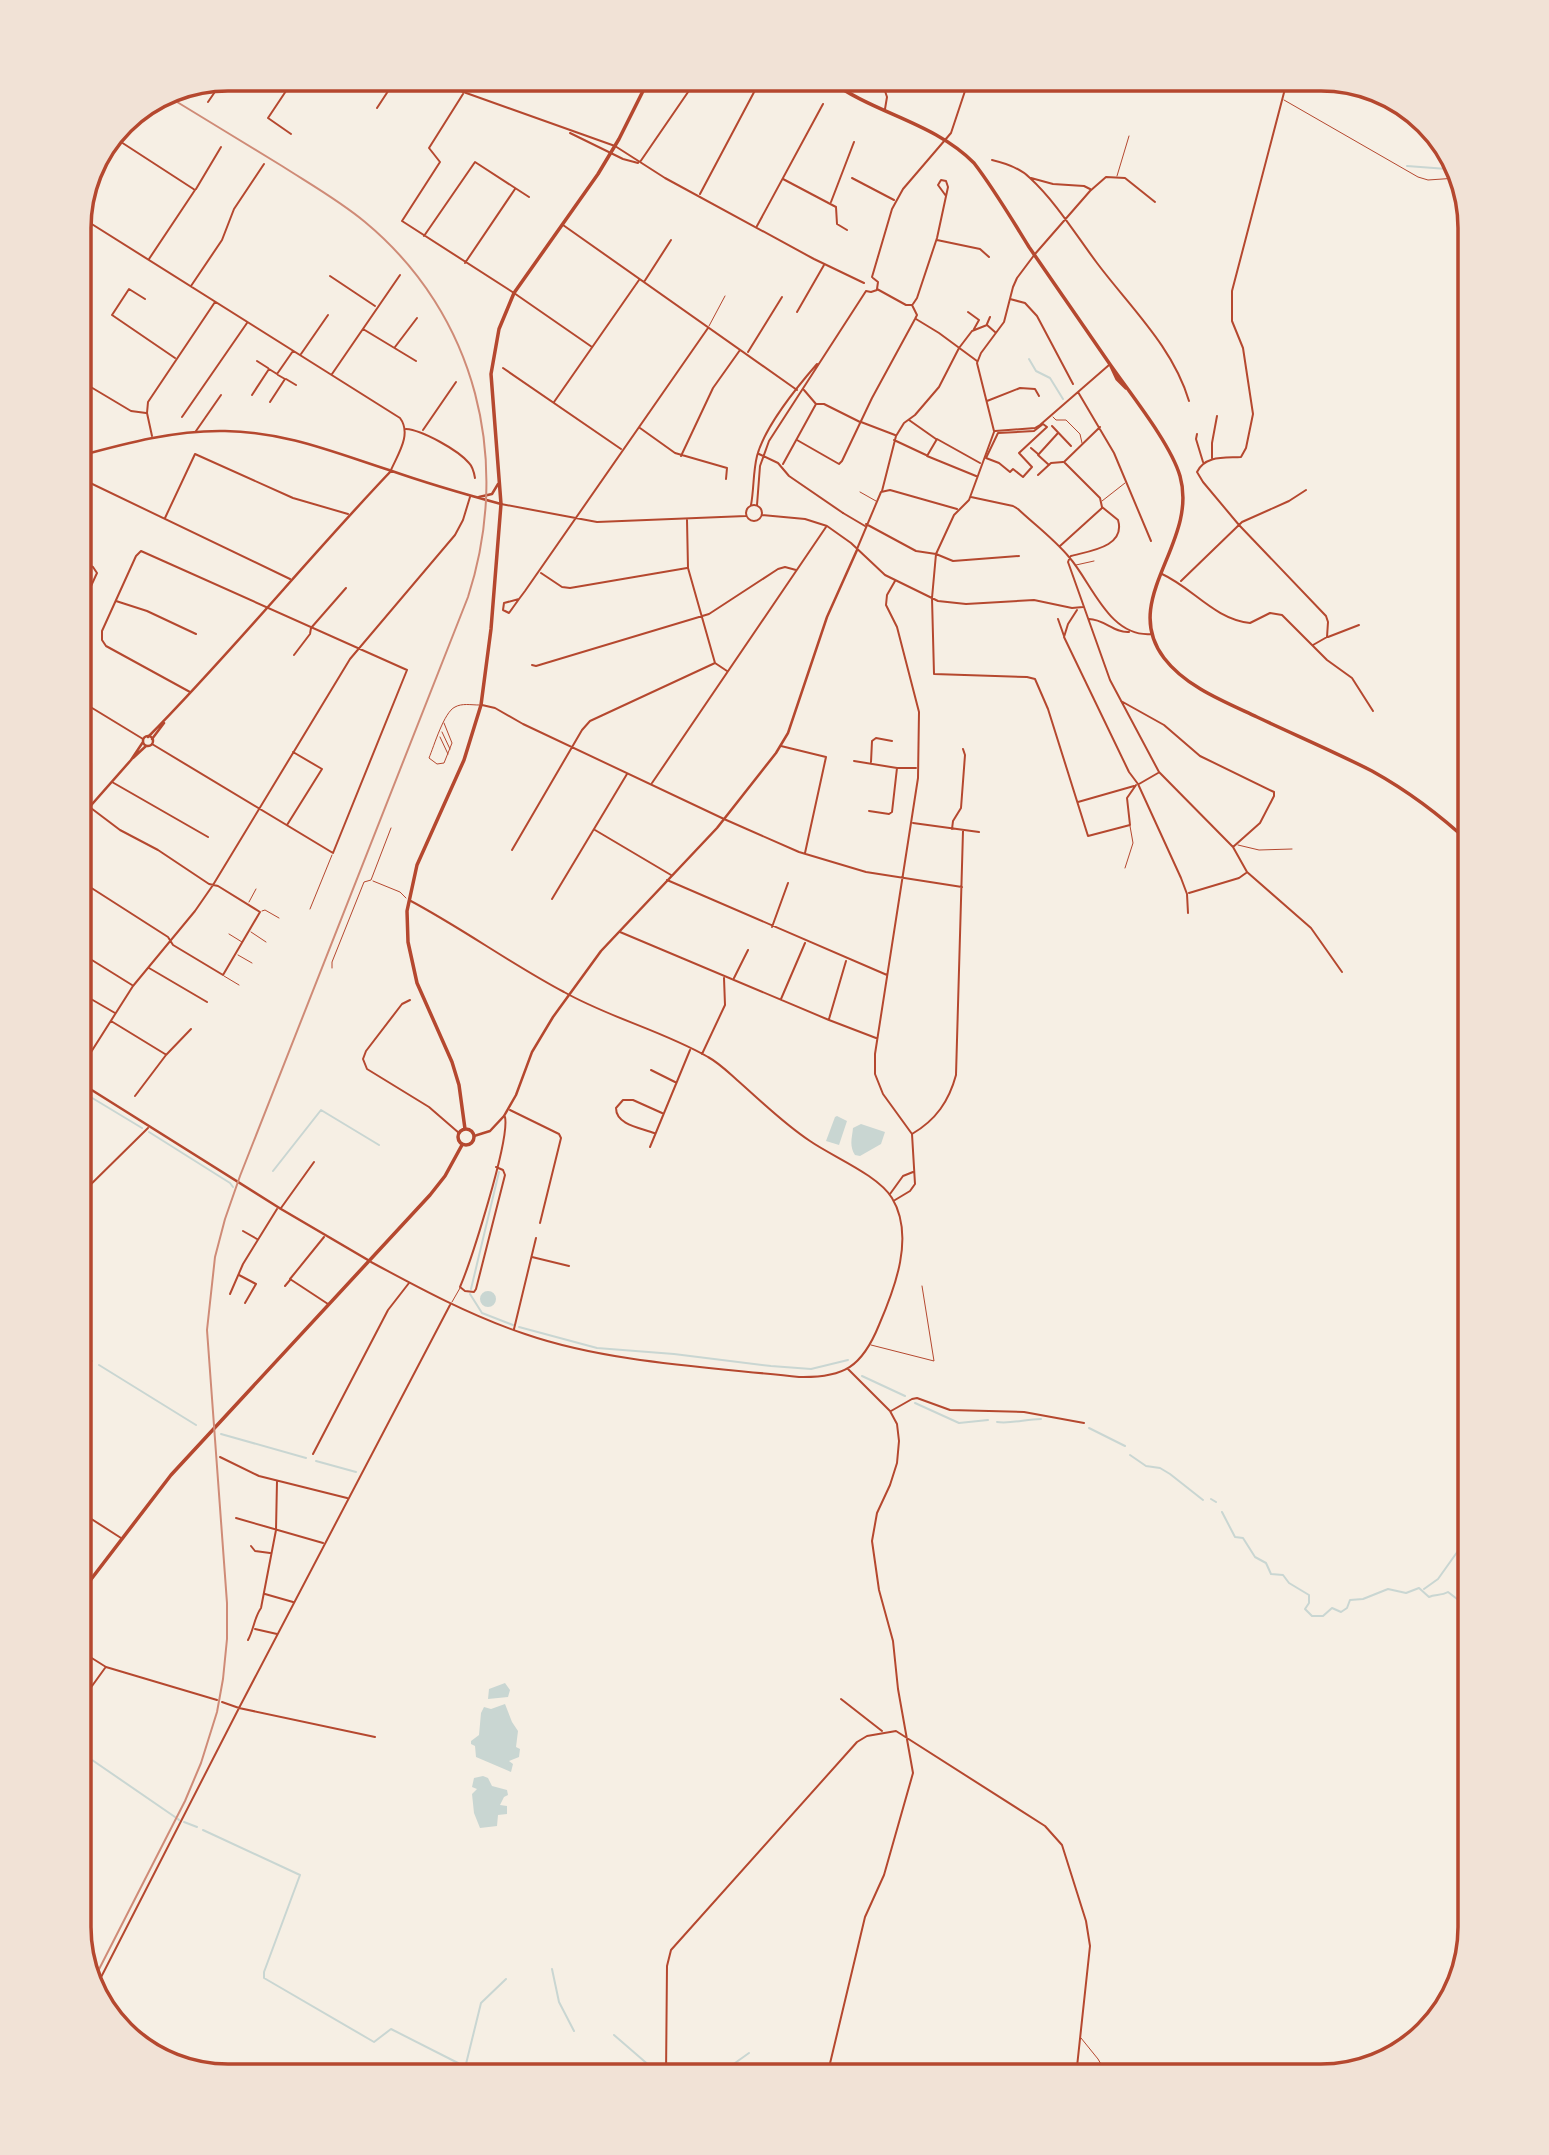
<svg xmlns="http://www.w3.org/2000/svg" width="1549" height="2155" font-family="'PT Sans Narrow',sans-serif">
  <rect width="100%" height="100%" fill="#f6efe4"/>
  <path fill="#c9d6d2" d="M837 1116 847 1121 839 1145 826 1141 835 1117Z
    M861 1124 885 1132 881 1144 860 1156 855 1155C849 1146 852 1138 853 1128Z
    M480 1299a8 8 0 1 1 16 0a8 8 0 1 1-16 0Z
    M505 1683 510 1690 508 1697 488 1699 489 1689Z
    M505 1704 512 1722 518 1731 516 1747 520 1749 519 1757 509 1761 513 1764 511 1772 476 1757 475 1746 471 1744V1741L479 1735 481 1713 484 1707 491 1709Z
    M483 1776 488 1778 492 1786 507 1790 508 1795 504 1797 500 1805 507 1806V1814L498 1815 497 1826 480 1828 474 1813 472 1794 477 1789 472 1787 474 1778Z"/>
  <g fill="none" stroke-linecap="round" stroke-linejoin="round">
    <path stroke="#c9d6d2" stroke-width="2" d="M1407 166 1447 169 1454 166
      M1029 359 1036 371 1050 378 1063 399
      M79 1090 142 1128
      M149 1132 230 1183 233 1187
      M273 1171 321 1110 379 1145
      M471 1289 499 1172
      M470 1294 482 1313 513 1325
      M519 1327 597 1348 674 1354 771 1366 811 1369 848 1360
      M79 1353 92 1361
      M99 1365 196 1425
      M862 1376 905 1396
      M915 1403 959 1423 988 1420
      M997 1422C1012 1424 1026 1419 1041 1419
      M1089 1428 1125 1446
      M221 1434 306 1458
      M1130 1455 1146 1466 1160 1468 1170 1474 1203 1500
      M316 1461 356 1472
      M1211 1499 1216 1502
      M1222 1512 1235 1537 1243 1538 1255 1557 1266 1563 1271 1574 1283 1575 1289 1583 1309 1595V1603L1305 1609 1312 1616H1323L1332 1608 1341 1612 1347 1608 1350 1600 1363 1599 1388 1589 1406 1593 1419 1588 1429 1597C1435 1594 1441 1596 1448 1592L1461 1602 1470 1603
      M1424 1589 1438 1579 1470 1534
      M79 1751 175 1817
      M178 1819 179 1820
      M184 1822 197 1827
      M203 1830 300 1875 264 1972V1978L374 2042 391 2029 458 2063
      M552 1969 559 2002 574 2031
      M614 2035 651 2067
      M466 2064 481 2003 506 1979
      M711 2076 728 2068 749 2053"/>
    <path stroke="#b5482f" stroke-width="1" d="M441 79 444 83
      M1284 100 1418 177 1428 180 1457 178
      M1117 176 1129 136
      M709 326 725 296
      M1053 417 1056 420H1066L1080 434 1082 443
      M860 492 876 501
      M1102 501 1125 483
      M1076 565 1094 561
      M444 723 452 743 444 763 437 764 429 758C434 746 444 712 455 707 462 703 471 705 479 705
      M442 732 450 749
      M440 737 448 754
      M1238 845 1259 850 1292 849
      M1125 868 1133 843 1130 826
      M373 881 400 892 406 898
      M249 902 256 889
      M310 909 332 855
      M262 911 265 910 279 918
      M251 932 266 942
      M229 934 242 942
      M238 955 252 963
      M332 968V962L364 882 371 880 391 828
      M224 976 239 985
      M452 1302 460 1288
      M871 1345 934 1361 922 1286
      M1081 2038 1098 2059 1108 2076"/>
    <path stroke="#b5482f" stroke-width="2" d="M968 312 979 320 974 329
      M916 319 939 333 977 361
      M987 324 990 317
      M909 420 936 439
      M861 422 895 435
      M1043 424 1047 427 1019 453 1032 467 1023 477 1013 469 1010 472 999 463 986 458 998 433 1034 431Z
      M1052 426 1071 446
      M894 440 926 455
      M1031 448 1038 454
      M1049 465 1038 455 1058 433
      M1038 475 1051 463 1063 462
      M882 491 896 436 904 423 915 415 939 387 959 348 972 331 987 325 995 332
      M843 513 865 526"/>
    <path stroke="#b5482f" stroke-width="2" d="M427 79 615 146 665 178 814 259 864 283
      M881 79 887 97 885 109
      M1275 79 1286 85
      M1286 85 1232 291V321L1243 348 1253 414 1246 448 1241 457C1225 458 1205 455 1197 472L1203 482 1239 525 1326 616 1328 622 1327 637 1313 645
      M1287 85 1293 79
      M463 94 429 148 440 162 402 221 514 293 592 347
      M208 102 223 80
      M377 108 396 79
      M570 133 623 159 638 163
      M291 134 268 118 294 79
      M121 142 195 190 149 259
      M992 160C1005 163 1020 168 1030 178 1056 202 1076 235 1097 263 1130 307 1173 347 1189 401
      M640 162 697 79
      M852 178 894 200
      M1031 178 1053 184 1084 186 1090 189
      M783 179 836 207 837 224 847 230
      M196 189 221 147
      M85 194 129 127 132 126 147 105
      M700 194 761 79
      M831 202 854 142
      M79 216 400 418C412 434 398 454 391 470
      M563 225 797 390
      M757 226 823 104
      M424 236 475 162 529 197
      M937 240 980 249 989 257
      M465 263 515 189
      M330 276 375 306
      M872 277 892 209 903 189 951 133 969 79
      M873 278 878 282 877 289
      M644 282 671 240
      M191 286 222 240 234 209 264 164
      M877 289 906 305H911
      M866 291 871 292 877 290
      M79 296 83 297
      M145 299 129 289 112 315 175 358
      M1010 299 1025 303 1037 316 1073 384
      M913 304 917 298 937 238 948 187 946 181 941 180 938 185 946 196
      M797 312 824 265
      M363 329 416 361
      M395 347 417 318
      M748 352 782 297
      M301 354 328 315
      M257 361 268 368
      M503 368 621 449
      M332 374 400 275
      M286 379 296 385
      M79 380 131 411 146 413
      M804 390 816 404H824L860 422
      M1078 392 1114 453 1151 541
      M252 395 269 369 277 374 293 351
      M987 401 1020 388 1035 389 1039 396
      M270 402 285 379 278 375
      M554 402 639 280
      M182 417 247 323
      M640 428 675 453 727 468 726 479
      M406 429C422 430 458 450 469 463 473 467 474 472 475 478
      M423 430 456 382
      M196 431 221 395
      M994 431 977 363 981 353 1004 322 1013 287 1017 278 1035 254 1090 191 1106 177 1125 178 1155 202
      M995 431 1035 428 1040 425 1109 365
      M994 432 969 500 954 515 936 554 932 598 934 674 1027 677 1035 679 1048 709 1088 836 1130 825 1127 798 1136 785
      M1197 434 1196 439 1203 462
      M152 436 147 413 148 402 215 302
      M797 440 839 464 842 461 872 398 915 319 917 315 912 305
      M759 454 778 463 789 476 843 513
      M681 456 713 388 740 350
      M1212 458V443L1217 416
      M783 464 816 404
      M79 472 84 480 290 579
      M976 476 927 456 937 439 980 463
      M971 497 1013 506 1018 509C1035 525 1054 539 1069 557 1092 583 1109 638 1152 634
      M501 504 597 522 746 516
      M746 513a8 8 0 1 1 16 0a8 8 0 1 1-16 0Z
      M751 505C754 489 753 472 757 456 765 426 797 387 817 364
      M757 505 760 466 769 441 866 291
      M762 515 805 519 827 526 851 543 885 575 938 601 966 604 1034 600 1072 608 1083 607
      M165 518 195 454 293 498 348 514
      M687 520 688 568 715 663 727 671
      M866 524 916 551 936 554 953 561 1019 556
      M1060 546 1102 508
      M857 549 881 492 890 490 957 509
      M1071 556C1089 551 1126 547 1118 520L1102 507 1100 498 1064 462 1100 427
      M1070 557 1068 562 1110 680 1159 772 1233 847 1247 872 1311 928 1342 972
      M541 573 562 587 570 588 687 568
      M1162 574C1193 588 1214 619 1250 623L1270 613 1282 615 1327 660 1352 678 1373 711
      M895 581 887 595 886 605 897 627 919 712 918 778 875 1054V1074L883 1094 912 1134 915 1184 910 1191 895 1200
      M1181 581 1242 522 1289 501 1306 490
      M519 599 509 613 503 610 504 603 519 599 525 591 708 328
      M116 601 147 611 196 634
      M1077 610 1068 624 1064 637 1129 772 1138 784 1181 878 1187 894 1188 913
      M79 612 97 573 93 567 79 561
      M1058 619 1064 636
      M1089 619C1104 619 1114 633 1129 632
      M1328 637 1359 625
      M294 655 310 634 311 628 346 588
      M532 665 536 666 709 614 778 569 785 567 796 570
      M79 700 143 739
      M1121 701 1164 725 1200 756 1274 792V796L1260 823 1233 847
      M482 705 495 708 523 724 724 819 799 852 866 872 962 887
      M152 744 333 853 407 670 141 551 136 556 102 631V640L106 646 190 692
      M781 746 826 757 805 853
      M854 761 897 768H916
      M871 762 872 741 876 738 892 741
      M112 782 208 837
      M652 783 826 527
      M1139 784 1158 773
      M1078 802 1134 786
      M869 811 889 814 892 812 897 768
      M913 823 979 832
      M287 825 322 769 293 752
      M952 829 953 821 961 808 965 755 963 749
      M595 830 671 875
      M512 850 582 730 590 721 715 663
      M79 880 168 937 173 945 223 975 260 912 218 886 209 884 158 850 120 830 79 799
      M667 880 887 975
      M1189 893 1239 878 1246 873
      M552 899 627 774
      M772 927 788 883
      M620 932 829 1020 876 1038
      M79 952 132 985
      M149 968 207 1002
      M734 978 748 950
      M79 992 115 1013
      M781 999 805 943
      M410 1000 402 1004 366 1051 363 1059 367 1069 429 1107 459 1133
      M829 1019 846 961
      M111 1021 165 1054
      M702 1054 725 1005 724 978
      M651 1070 675 1082
      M79 1071 133 986 195 911 213 885 350 659 455 535 463 520 470 497
      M135 1096 166 1055 191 1029
      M510 1110 559 1134 561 1138 540 1223
      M654 1133C641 1128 616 1125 616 1108L623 1100H633L662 1113
      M912 1134C936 1120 949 1101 956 1075L963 831
      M650 1147 690 1050
      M496 1167 503 1170 505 1175 476 1289 474 1292 465 1291 460 1287C471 1261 510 1140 505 1117
      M890 1194 903 1176 913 1172
      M79 1196 148 1128
      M281 1208 314 1162
      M243 1231 257 1239
      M324 1237 290 1279 328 1304
      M532 1257 569 1266
      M371 1262C421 1289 471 1316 525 1334 609 1363 710 1367 799 1377 844 1378 862 1367 879 1325 895 1288 915 1236 892 1198 878 1175 833 1157 810 1141 784 1124 761 1101 737 1080 728 1072 719 1063 708 1057 663 1031 610 1018 564 992 511 964 462 928 409 900
      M239 1275 256 1284 245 1303
      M285 1286 290 1280
      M230 1294 243 1264 277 1209
      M514 1329 536 1238
      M891 1411 912 1399 917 1398 950 1410 1024 1412 1084 1423
      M313 1454 388 1310 409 1283
      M220 1457 259 1476 347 1498
      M79 1511 121 1538
      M236 1518 323 1543
      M251 1546 255 1551 270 1553
      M265 1594 293 1602
      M255 1629 277 1634
      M248 1640C254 1629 254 1618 261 1608L276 1530 277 1481
      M79 1650 106 1667 217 1700
      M841 1699 882 1731
      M222 1702 239 1708 375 1737
      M79 1704 105 1668
      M95 1989 239 1708 450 1305
      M666 2076 667 1966 671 1950 857 1742 867 1736 896 1731 1045 1826 1062 1845 1086 1921 1090 1946 1076 2076
      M827 2076 865 1917 884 1875 913 1773 898 1689 893 1641 879 1590 872 1541 877 1513 890 1485 897 1463 899 1441 897 1424 890 1411 848 1369"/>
    <path stroke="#b5482f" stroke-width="2.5" d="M79 456C127 443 175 430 225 431 286 432 333 452 389 470 426 483 464 494 501 504
      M479 497 492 494 498 484
      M143 741a5 5 0 1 1 10 0a5 5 0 1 1-10 0Z
      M148 737C233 651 308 558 391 471
      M152 739 164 723
      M133 758 146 746
      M79 819 131 760 143 742
      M474 1136 490 1131 504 1116 516 1095 532 1052 553 1017 601 951 717 828 776 753 788 733 827 617 857 550"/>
    <path stroke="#b5482f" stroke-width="2.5" d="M79 1082 281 1209 368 1260"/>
    <path stroke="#b5482f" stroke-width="3.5" d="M828 79C873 114 932 121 974 163 994 189 1011 218 1029 247 1055 285 1081 322 1107 360 1128 391 1170 442 1180 476 1199 543 1119 599 1164 658 1186 687 1225 702 1257 717 1295 735 1335 752 1372 771 1408 791 1440 815 1470 843
      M1111 366 1117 379 1126 388
      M458 1137a8 8 0 1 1 16 0a8 8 0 1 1-16 0Z
      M465 1129 459 1085 452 1062 417 983 408 942 407 911 417 865 464 760 481 705 491 629 501 504 491 374 499 329 514 293 598 174 619 139 649 79
      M79 1595 171 1475 430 1195 445 1176 462 1145"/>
    <path stroke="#cf8b77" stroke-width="2" d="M93 1981 185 1801 201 1763 217 1712 223 1679 227 1639V1603L207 1330 215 1257 225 1219 240 1176 468 597C512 461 477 315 365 222 340 201 310 184 282 166 243 142 203 118 164 94"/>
  </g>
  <path d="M0 0H1549V2155H0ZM228 91H1321A137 137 0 0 1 1458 228V1927A137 137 0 0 1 1321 2064H228A137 137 0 0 1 91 1927V228A137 137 0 0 1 228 91Z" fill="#f1e2d6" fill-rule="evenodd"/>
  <path fill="none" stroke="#b5482f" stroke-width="3.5" d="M228 91H1321A137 137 0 0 1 1458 228V1927A137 137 0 0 1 1321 2064H228A137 137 0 0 1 91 1927V228A137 137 0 0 1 228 91Z"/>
</svg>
